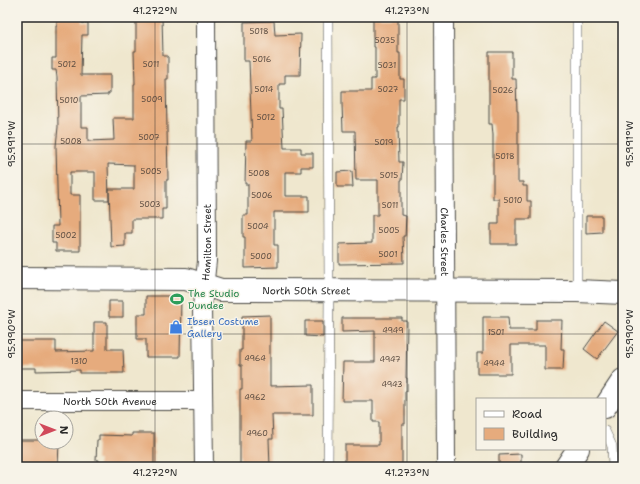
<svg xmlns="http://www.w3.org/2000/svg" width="640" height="484" font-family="'Shantell Sans',sans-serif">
  <rect width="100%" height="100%" fill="#f7f3e8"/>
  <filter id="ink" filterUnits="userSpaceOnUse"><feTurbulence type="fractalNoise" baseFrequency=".025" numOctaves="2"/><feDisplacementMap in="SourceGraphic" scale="8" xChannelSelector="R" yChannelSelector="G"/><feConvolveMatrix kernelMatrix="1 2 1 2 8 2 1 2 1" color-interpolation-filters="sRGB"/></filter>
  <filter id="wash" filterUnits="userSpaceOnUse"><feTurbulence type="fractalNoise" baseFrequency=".012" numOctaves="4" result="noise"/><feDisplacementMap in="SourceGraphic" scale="16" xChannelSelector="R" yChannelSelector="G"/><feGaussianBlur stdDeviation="0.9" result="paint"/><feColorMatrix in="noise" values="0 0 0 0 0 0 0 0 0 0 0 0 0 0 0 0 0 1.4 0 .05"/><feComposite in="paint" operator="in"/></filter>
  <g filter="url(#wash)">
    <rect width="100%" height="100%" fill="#efe7ce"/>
    <g id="blocks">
      <path fill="#e6ab7d" d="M136 17H162L163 56H168V79H166L168 180H166V209H162V219H132V233H125V246L111 247 109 189H134V165L108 164 109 200H95V172H70V195H80V251H56V243H52V226H58L56 146 58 127 57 77 56 70H52V58H56V26H57V18H82V23H88V35H82L81 75H110V93H108V95L81 96V127H88V141L114 140 113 118H134V84H135L134 51H136Z
        M373 17H398V53H400V79H404V99H399V127H398L399 162H403L402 180H401V215L406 216 405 236H403L404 263 339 264V244L372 243V215H378V180H356L355 131H343L342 104V91H371V79H375V47H373Z
        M274 21 275 35 301 34 300 75H285V84H279V109H282L284 148H301V153H313V167H301V172H285V196H309V212H274V245H278V267L245 268V237H243V215H248V184H245L246 141H252L249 61H244V22Z
        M489 52H512V79H516L517 111H518V182H523V186H527V201H531V219H516V244H491V224H499V199H493V135L492 124H489Z
        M352 171 353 187H337V172Z
        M586 216H602V232L586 233Z
        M146 296H181L180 357H146V339H137V314H146Z
        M109 301H123V317H109Z
        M270 315V386L313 385V415H272L273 439H269L270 467H240V389H242V365H240V350H242V316Z
        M483 317H508L509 330H536V320H562L561 349H564L563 370H545V345H511V374H477V353H483Z
        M342 318H402V321H407L406 378H407V391H405V424H402V467H345V445H379V422H373V401H342L343 362H375V331L342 332Z
        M305 321H323V337L305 336Z
        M604 321 618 331 597 359 584 349Z
        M94 322H107V349H123L124 373H80V370L36 371V368H17V341H56V352L94 351Z
        M132 433H154V466H151V467L98 466 99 460H96L97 440H99V435L132 436Z
        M17 440H42V442H59L58 467 17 466Z
        M521 454V467H499V455Z"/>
    </g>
  </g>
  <g filter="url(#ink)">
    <use href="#blocks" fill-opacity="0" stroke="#484743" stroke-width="1"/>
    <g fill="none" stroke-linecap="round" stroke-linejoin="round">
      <g stroke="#484743" stroke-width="10">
        <path id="lane" d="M328 17 329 291 328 467
          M577 17V291
          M605 431 612 446 613 467"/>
      </g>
      <g stroke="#484743" stroke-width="20">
        <g id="street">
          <path id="s1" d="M444 17 446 467"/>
          <path id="s2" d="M17 401H203"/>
          <path id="s3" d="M204 467 202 307 207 261 206 17"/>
        </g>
      </g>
      <g stroke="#484743" stroke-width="24">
        <g id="secondary">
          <path id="s4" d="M17 278 186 279 221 290 577 291 623 293"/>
          <path d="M605 407 623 380"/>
          <path d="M566 467 578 449"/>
        </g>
      </g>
      <use href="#lane" stroke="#fff" stroke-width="9"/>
      <use href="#street" stroke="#fff" stroke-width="18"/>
      <use href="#secondary" stroke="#fff" stroke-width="22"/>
    </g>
  </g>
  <path fill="none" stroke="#2b2b2b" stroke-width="1" stroke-opacity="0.45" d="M155 17V467M407 17V467M17 144H623M17 334H623"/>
  <defs>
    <g id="stadium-bare" transform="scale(1.08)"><path d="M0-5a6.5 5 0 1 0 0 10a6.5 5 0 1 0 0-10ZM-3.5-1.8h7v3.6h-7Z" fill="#2e9e5b" stroke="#f7f3e8" stroke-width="2.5" paint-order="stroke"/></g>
    <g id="shop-bare" transform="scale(1.08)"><path d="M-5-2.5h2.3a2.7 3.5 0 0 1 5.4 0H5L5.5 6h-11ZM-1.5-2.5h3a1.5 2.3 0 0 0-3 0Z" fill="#3f7fe0" stroke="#f7f3e8" stroke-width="2.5" paint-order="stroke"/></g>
  </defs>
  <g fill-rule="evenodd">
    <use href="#stadium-bare" x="177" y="299"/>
    <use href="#shop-bare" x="176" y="327"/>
  </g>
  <g text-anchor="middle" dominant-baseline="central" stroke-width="3" stroke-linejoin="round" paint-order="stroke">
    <g font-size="8" fill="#5a4b40">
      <text x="259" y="31">5018</text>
      <text x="385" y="40">5035</text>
      <text x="262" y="59">5016</text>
      <text x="67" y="64">5012</text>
      <text x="151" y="64">5011</text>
      <text x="387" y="65">5031</text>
      <text x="264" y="89">5014</text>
      <text x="388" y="89">5027</text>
      <text x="503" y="90">5026</text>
      <text x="152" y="99">5009</text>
      <text x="69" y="100">5010</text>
      <text x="266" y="117">5012</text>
      <text x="149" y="137">5007</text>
      <text x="71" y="141">5008</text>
      <text x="384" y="142">5019</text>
      <text x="505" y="156">5018</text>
      <text x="151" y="171">5005</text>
      <text x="259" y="173">5008</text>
      <text x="389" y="175">5015</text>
      <text x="262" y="195">5006</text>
      <text x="513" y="200">5010</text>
      <text x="150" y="204">5003</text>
      <text x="390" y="205">5011</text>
      <text x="258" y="226">5004</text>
      <text x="389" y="230">5005</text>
      <text x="66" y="235">5002</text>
      <text x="388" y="254">5001</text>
      <text x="261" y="256">5000</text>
      <text x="393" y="330">4949</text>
      <text x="496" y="332">1501</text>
      <text x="255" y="358">4964</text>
      <text x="390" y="359">4947</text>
      <text x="79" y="361">1310</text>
      <text x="494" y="363">4944</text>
      <text x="392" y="384">4943</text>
      <text x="255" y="397">4962</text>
      <text x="257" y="433">4960</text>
    </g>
    <g font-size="10" fill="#2b2b2b" stroke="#f7f3e8">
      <text stroke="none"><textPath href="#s3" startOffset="225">Hamilton Street</textPath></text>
      <text stroke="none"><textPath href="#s1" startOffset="225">Charles Street</textPath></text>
      <text stroke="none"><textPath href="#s4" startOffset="291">North 50th Street</textPath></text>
      <text stroke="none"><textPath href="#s2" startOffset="93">North 50th Avenue</textPath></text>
    </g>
    <g font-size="10" fill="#27864d" stroke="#f7f3e8" text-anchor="start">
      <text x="188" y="293">The Studio<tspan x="188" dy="12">Dundee</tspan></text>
    </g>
    <g font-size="10" fill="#366cbe" stroke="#f7f3e8" text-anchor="start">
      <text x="187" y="321">Ibsen Costume<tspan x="187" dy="12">Gallery</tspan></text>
    </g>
  </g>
  <rect width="640" height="484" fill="none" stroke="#f7f3e8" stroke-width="44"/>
  <rect x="476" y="398" width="130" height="52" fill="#f7f3e8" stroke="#a5a39c"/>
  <rect x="484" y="411" width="20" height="6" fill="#ffffff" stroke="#a5a39c"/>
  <text x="512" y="418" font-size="12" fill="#2b2b2b">Road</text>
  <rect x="484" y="428" width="20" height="12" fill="#e6ab7d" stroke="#a5a39c"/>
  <text x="512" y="438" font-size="12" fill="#2b2b2b">Building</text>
  <g transform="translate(54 430) rotate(90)"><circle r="19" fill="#f7f3e8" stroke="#a5a39c"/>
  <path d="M0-3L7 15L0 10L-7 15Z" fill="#d1495b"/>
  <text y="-6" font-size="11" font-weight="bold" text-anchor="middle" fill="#2b2b2b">N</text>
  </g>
  <rect x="22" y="22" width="596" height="440" fill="none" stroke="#2b2b2b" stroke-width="1.5"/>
  <g font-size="10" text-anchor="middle" fill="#2b2b2b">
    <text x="155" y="14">41.272°N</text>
    <text x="407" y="14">41.273°N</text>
    <text transform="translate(629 144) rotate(-90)" y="4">95.991°W</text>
    <text transform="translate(11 144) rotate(-90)" y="4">95.991°W</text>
    <text transform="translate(11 334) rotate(-90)" y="4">95.990°W</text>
    <text transform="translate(629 334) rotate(-90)" y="4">95.990°W</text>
    <text x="155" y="476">41.272°N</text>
    <text x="407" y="476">41.273°N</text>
  </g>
</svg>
